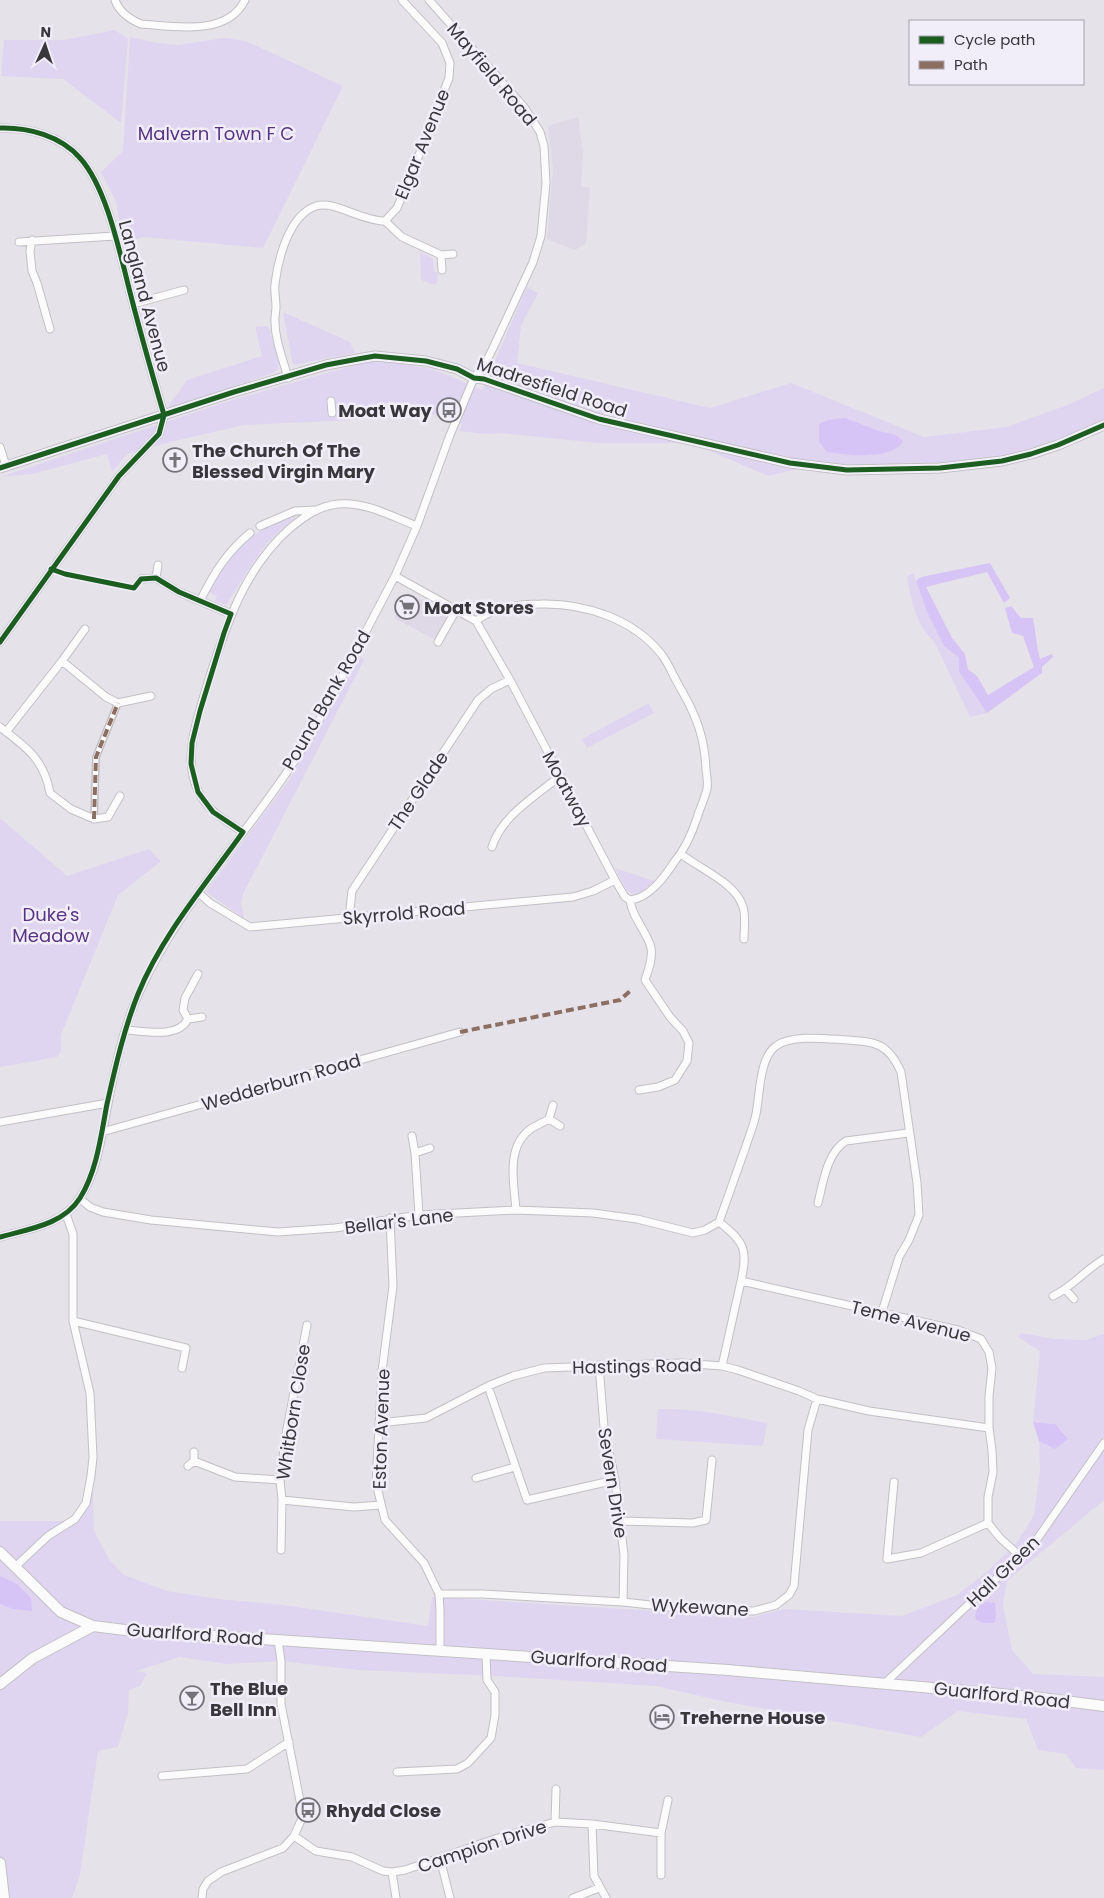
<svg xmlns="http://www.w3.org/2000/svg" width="1104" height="1898" font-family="Poppins,sans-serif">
  <rect width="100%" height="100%" fill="#e5e2e9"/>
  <path fill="#ded8e7" d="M578 117 583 153 581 186 590 188 586 243 575 250 547 239 553 168 548 126Z
    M408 593 450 614 436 640 394 618Z"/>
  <path fill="#e0d5f1" d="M115 30 128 39 121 123 63 79 1 76 4 40H64Z
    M130 37 158 43 178 45 224 38 246 41 343 86 263 248 143 237 123 243 116 201 101 172 123 151Z
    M420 252 433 258 434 272H438L436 285 423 281 421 278Z
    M527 287 538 293 521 326 517 363 710 408 791 383 924 437 1007 427 1067 405 1104 388V420L1081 431 1010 456 936 465 816 464 769 476 691 443H598L501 433 488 434 459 431 462 424 390 401 354 420 244 425 170 442 127 454 112 472 107 454 32 474 0 477 229 401 376 359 433 369 482 390Z
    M283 312 350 342 355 353 293 365Z
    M266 326 269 328 279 364 278 369 273 373 170 408 169 405 187 380 262 356 255 327Z
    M298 514 267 543 251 565 226 605 215 601 217 596 209 592C213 584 217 576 221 568 238 540 269 525 298 514Z
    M913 573 927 612 944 646 959 658V672L987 713 970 717 934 641C916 626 911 599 907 577Z
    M360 656 364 660 243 894 241 903 244 918 206 892 289 780Z
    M649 703 654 713 587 748 582 739Z
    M0 818 67 876 149 849 161 861 118 895 61 1035V1051L57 1057 0 1067Z
    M615 868 654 881 641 892 632 894 626 889Z
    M1021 1333 1055 1339 1086 1340 1104 1334V1500L1007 1581 1003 1605 1012 1650 1033 1674 1104 1677V1770L1076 1768 1066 1754 1038 1750 1026 1719 958 1711 921 1737 722 1701 656 1686 496 1676 358 1670 281 1661 227 1664 180 1657 136 1671 147 1673 140 1686 129 1690 128 1712 118 1747 98 1751 80 1875 72 1898H0V1521H65L74 1515 93 1492 94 1531 109 1559 124 1575 167 1591 219 1599 283 1605 428 1626 432 1597 753 1617 784 1609 902 1616 957 1595 988 1571 1018 1541 1034 1515 1040 1470 1039 1441 1055 1448V1424L1033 1422 1040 1351 1018 1337Z
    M658 1409C695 1408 731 1416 767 1423L763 1446 656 1439Z"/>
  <path fill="#d7c4f6" d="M845 418 879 431 896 435 903 441C892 461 846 455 827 452L819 442V424L828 420Z
    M990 563 1010 598 1004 603 987 572 926 587 952 638 965 654 968 669 977 676 988 695 1034 667 1023 636 1012 633 1005 608 1011 606 1021 618H1033C1036 632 1036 645 1040 659L1052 654 1053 657 1042 667V673L987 713 959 672V658L944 646 927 612 916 581 921 577Z
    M1033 1422 1055 1424 1068 1439 1055 1449 1039 1441Z
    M0 1576 17 1584 31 1598 32 1611 13 1609 0 1604Z
    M985 1602 995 1603 996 1614 995 1623H984L976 1620 975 1615 978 1607Z"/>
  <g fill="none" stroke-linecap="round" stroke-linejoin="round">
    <g stroke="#c2c0c5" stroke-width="8">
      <path id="pedestrian" d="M94 819 96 757 118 703"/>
    </g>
    <g stroke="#c2c0c5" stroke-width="9">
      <path id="minor" d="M115 0C119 12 129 19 141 24 174 26 227 37 245 0
        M0 128C28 127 61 136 80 158 108 189 121 259 132 300 142 339 153 377 164 415L159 434 119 476 0 642
        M385 221 402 237 441 255 453 254
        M32 240 30 251 32 271 37 283 50 329
        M19 242 115 236
        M441 255 442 270
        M133 304 184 290
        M288 378C283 359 274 338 275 318 275 314 276 311 276 307 276 299 274 291 275 284 278 259 289 215 316 206 334 200 361 221 385 221L397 208 415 165 449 78 450 63 442 43 402 0
        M331 401 332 413
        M0 447 6 466
        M260 526 295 511 316 510
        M395 576 476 621 510 680 615 880 625 897 630 900C632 918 648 933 651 948 653 959 648 971 645 980L670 1017 683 1031 689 1043 687 1061 675 1080 658 1087 639 1090
        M156 578 158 565
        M141 579 156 578 179 592 231 614
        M200 601C214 573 226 553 250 533
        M476 621C493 607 519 604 541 604 585 603 634 619 662 655 670 666 675 680 682 691 697 717 705 740 706 770 707 776 708 783 707 789 705 798 700 808 697 818 692 833 685 849 675 861 665 876 650 898 630 900
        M438 642 456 610
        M62 661 106 697 118 703 151 696
        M0 727C26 747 44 759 50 793L71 809 94 819 108 817 120 796
        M6 732 62 661 85 629
        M243 832C226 821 208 811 199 793 181 758 198 717 208 682 226 626 243 571 288 530 302 518 318 506 338 504 364 501 393 517 417 526
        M492 847C501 816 536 796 560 776
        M681 854C700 869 736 883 743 907 746 917 744 929 744 939
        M199 893 210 903 250 927 573 897 593 891 615 880
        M349 918 352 891 478 700 491 689 510 680
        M188 1019 183 1010 185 998 198 974
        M126 1030C144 1031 178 1039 188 1019L202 1017
        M549 1119 560 1126
        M0 1122 108 1103
        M102 1132 460 1032
        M412 1136 415 1153
        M80 1199 90 1207 103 1212 151 1220 278 1232 335 1228 419 1215 516 1210 593 1213 637 1219 693 1233 705 1230 719 1222
        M818 1203C823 1183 827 1152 846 1141L908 1133
        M516 1210C514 1183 505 1146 532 1128 537 1125 544 1122 549 1119L553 1105
        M419 1215 415 1153 430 1148
        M390 1218 393 1286 382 1371 376 1483 385 1520 424 1563 439 1594 440 1610V1650
        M719 1222C728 1197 737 1172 746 1146 749 1136 754 1125 756 1114 760 1095 759 1058 776 1046 792 1034 828 1039 847 1040 876 1042 888 1043 901 1072L917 1183 919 1215 909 1240 899 1257 882 1312
        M719 1222C745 1242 748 1250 741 1281L958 1330 981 1339 989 1352 992 1368 989 1396V1428L992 1450 993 1472 988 1497V1523L1000 1538 1020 1556
        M0 1237C28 1229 62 1225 79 1199 97 1174 101 1138 107 1109 114 1072 123 1027 139 993 183 895 263 819 316 726L395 576 417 526 450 435 474 378 486 362 493 348 533 262 541 236 546 183 544 146 540 132 524 107 429 0
        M1066 1290 1074 1299
        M1053 1296C1072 1287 1085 1270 1104 1259
        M73 1321 186 1348 182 1368
        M307 1325 286 1434 280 1480 282 1500 354 1507 381 1505
        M599 1365 604 1427 615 1480 624 1555 623 1602
        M722 1366 741 1281
        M488 1386 527 1500 615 1480
        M379 1423 426 1418 488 1386 513 1376 544 1368 681 1363 722 1366 738 1370 799 1391 817 1399 869 1411 989 1428
        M194 1452V1461
        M188 1466 194 1461 235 1477 280 1480
        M476 1478 515 1467
        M894 1482 887 1559 921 1553 988 1523
        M620 1521 693 1523 706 1520 712 1460
        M281 1550 282 1500
        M15 1567 48 1536 75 1519 86 1503 91 1476 93 1457 90 1393 73 1321V1234L66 1214
        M439 1594H482L623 1602 660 1606 722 1611H754L776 1605 789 1595 794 1586 808 1430 817 1399
        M884 1684 1035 1542 1104 1443
        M397 1772 457 1769 468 1763 491 1738 495 1715V1692L487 1680 486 1654
        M162 1776 247 1769 289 1742
        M555 1822 556 1789
        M592 1824 594 1876 606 1898
        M661 1833 668 1800
        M294 1836 316 1851 352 1857 383 1871 392 1872 396 1898
        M440 1858 450 1898
        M392 1872 405 1870 498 1838 555 1822 592 1824 661 1833V1875
        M202 1898 203 1889 208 1881 221 1872 283 1848 294 1836 303 1816 281 1704V1661L278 1640
        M573 1898 599 1888"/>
    </g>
    <g stroke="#c2c0c5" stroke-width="11">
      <path id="tertiary" d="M0 468 234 392 326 365 358 359 375 356 426 361 457 369 474 378 484 379 599 419 790 463 847 470 940 468 1002 461 1031 454 1058 445 1104 425"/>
    </g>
    <g stroke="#c2c0c5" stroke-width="12">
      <path id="secondary" d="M0 1552 61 1612 93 1626 125 1630 728 1670 1034 1697 1104 1706
        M0 1684 33 1658 93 1626
        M0 1863 4 1898"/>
    </g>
    <use href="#pedestrian" stroke="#fbfbfc" stroke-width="5"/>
    <use href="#minor" stroke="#fbfbfc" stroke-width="7"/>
    <use href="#tertiary" stroke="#fbfbfc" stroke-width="9"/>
    <use href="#secondary" stroke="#fbfbfc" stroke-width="10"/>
    <path stroke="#8d6e63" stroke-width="4" stroke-dasharray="8 4" stroke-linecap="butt" d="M94 819 96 757 118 703
      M460 1032 620 1000 630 991"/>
    <g stroke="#f1edf9" stroke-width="8">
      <path id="cycleway" d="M0 128C28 127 61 136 80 158 108 189 121 259 132 300 142 339 153 377 164 415L159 434 119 476 0 642
        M0 468 234 392 326 365 358 359 375 356 426 361 457 369 474 378 484 379 599 419 790 463 847 470 940 468 1002 461 1031 454 1058 445 1104 425
        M0 1237C28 1229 63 1225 80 1198 97 1171 101 1135 107 1104 115 1068 124 1029 138 994 162 935 206 884 243 832L213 812 198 792 191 764 192 743 200 711 224 633 231 614 179 592 156 578 141 579 134 588 65 574 51 569"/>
    </g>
    <use href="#cycleway" stroke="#1b5e20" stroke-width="5"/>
  </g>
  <defs>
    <g id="bus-ring" transform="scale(1.25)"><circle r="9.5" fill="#f1edf9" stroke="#757379" stroke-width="1.5"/><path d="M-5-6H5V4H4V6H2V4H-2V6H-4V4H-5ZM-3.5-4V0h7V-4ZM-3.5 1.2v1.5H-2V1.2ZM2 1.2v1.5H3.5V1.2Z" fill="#757379"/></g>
    <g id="church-ring" transform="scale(1.25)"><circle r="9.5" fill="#f1edf9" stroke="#757379" stroke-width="1.5"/><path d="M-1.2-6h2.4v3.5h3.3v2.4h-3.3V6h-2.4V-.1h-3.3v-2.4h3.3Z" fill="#757379"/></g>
    <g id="supermarket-ring" transform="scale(1.25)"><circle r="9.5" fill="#f1edf9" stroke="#757379" stroke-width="1.5"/><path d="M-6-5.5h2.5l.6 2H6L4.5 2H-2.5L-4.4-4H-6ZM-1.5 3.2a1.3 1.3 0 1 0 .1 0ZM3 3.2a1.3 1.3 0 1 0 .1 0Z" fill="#757379"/></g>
    <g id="bar-ring" transform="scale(1.25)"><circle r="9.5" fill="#f1edf9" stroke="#757379" stroke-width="1.5"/><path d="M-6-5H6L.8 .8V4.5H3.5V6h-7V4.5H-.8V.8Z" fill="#757379"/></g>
    <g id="hotel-ring" transform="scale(1.25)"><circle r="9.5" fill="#f1edf9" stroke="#757379" stroke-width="1.5"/><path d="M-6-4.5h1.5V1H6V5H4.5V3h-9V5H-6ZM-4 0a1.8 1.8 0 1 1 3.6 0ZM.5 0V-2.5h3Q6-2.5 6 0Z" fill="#757379"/></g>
  </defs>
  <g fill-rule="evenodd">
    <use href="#bus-ring" x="449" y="410"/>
    <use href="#church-ring" x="175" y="460"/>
    <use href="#supermarket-ring" x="407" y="607"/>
    <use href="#bar-ring" x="192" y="1698"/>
    <use href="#hotel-ring" x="662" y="1717"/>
    <use href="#bus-ring" x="308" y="1810"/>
  </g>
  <g text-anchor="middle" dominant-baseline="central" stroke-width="5" stroke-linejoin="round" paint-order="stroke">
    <g font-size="18" fill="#39373c" stroke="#f1edf9">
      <text transform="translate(492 74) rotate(50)">Mayfield Road</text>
      <text transform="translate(422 144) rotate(-68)">Elgar Avenue</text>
      <text transform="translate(145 296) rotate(75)">Langland Avenue</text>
      <text transform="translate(552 387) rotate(18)">Madresfield Road</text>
      <text transform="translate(326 700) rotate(-60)">Pound Bank Road</text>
      <text transform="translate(567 789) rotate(62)">Moatway</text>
      <text transform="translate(418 791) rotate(-56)">The Glade</text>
      <text transform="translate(404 913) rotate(-5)">Skyrrold Road</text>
      <text transform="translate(281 1082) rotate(-16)">Wedderburn Road</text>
      <text transform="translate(399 1221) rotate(-7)">Bellar's Lane</text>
      <text transform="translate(911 1321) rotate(14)">Teme Avenue</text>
      <text transform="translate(637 1366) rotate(-1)">Hastings Road</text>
      <text transform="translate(293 1412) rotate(-81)">Whitborn Close</text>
      <text transform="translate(381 1429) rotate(-88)">Eston Avenue</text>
      <text transform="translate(613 1483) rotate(81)">Severn Drive</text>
      <text transform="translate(1003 1571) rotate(-44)">Hall Green</text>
      <text transform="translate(700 1607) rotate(3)">Wykewane</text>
      <text transform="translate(195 1634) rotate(4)">Guarlford Road</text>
      <text transform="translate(599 1661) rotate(4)">Guarlford Road</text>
      <text transform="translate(1002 1695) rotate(6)">Guarlford Road</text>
      <text transform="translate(482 1846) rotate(-18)">Campion Drive</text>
    </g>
    <g font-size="18" fill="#573482" stroke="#f1edf9">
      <text x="216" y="133">Malvern Town F C</text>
      <text x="51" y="914">Duke's<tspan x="51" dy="21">Meadow</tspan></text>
    </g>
    <g font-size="18" font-weight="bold" fill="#39373c" stroke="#f1edf9" text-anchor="start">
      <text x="432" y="410" text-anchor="end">Moat Way</text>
      <text x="192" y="450">The Church Of The<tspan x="192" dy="21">Blessed Virgin Mary</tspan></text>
      <text x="424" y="607">Moat Stores</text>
      <text x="210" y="1688">The Blue<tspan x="210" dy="21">Bell Inn</tspan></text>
      <text x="680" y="1717">Treherne House</text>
      <text x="326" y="1810">Rhydd Close</text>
    </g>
  </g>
  <rect x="909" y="20" width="175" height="65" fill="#f1edf9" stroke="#a7a4ad"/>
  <rect x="919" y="36" width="25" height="8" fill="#1b5e20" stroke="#a7a4ad"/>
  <text x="954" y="45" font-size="15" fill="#39373c">Cycle path</text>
  <rect x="919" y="61" width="25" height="8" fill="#8d6e63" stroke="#a7a4ad"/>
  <text x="954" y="70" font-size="15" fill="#39373c">Path</text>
  <g transform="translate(45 45) rotate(3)" stroke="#f1edf9" stroke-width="4" paint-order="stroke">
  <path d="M0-4L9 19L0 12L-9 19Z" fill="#39373c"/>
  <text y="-8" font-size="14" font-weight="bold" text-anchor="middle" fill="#39373c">N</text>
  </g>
</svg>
